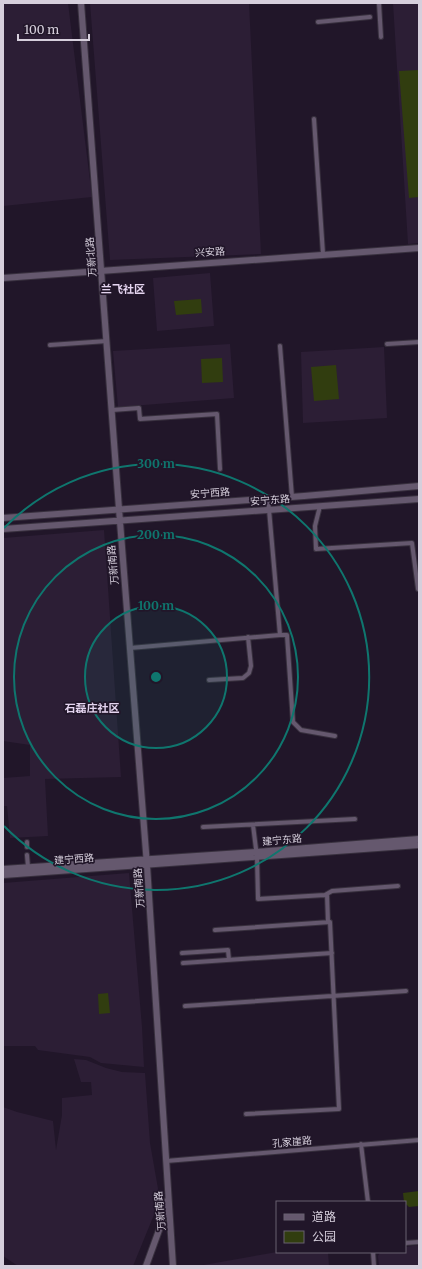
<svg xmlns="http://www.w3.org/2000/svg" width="422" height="1269" font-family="Merriweather,'Noto Sans SC',serif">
  <rect width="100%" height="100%" fill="#211629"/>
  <path fill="#2c1e35" d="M3 3H68L92 197 3 206Z
    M90 3H249L261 254 110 260Z
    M393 3H419V243L408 244Z
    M210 273 214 326 157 331 153 278Z
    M230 344 234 398 118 407 113 351Z
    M384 347 387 418 303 423 301 352Z
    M104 530 121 777 45 779 48 836 10 838 7 806H3V778L30 776V745L3 741V538Z
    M129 873 142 1027 144 1067 101 1063 90 1057 38 1050 35 1046H3V883Z
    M74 1059 86 1060 106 1068 122 1072 145 1073 150 1143 160 1200 133 1266H18L3 1256V1107L17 1112 53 1121 56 1150 62 1115V1098L92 1095 91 1082H81Z
    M419 1245V1266H379L378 1256 380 1252H405V1247Z
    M277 1252H328L329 1266H198Z"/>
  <path fill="#313d0f" d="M419 70V197L409 198 399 71Z
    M201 299 202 313 176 315 174 301Z
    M222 358 223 382 202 383 201 359Z
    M336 365 339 399 314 401 311 367Z
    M108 993 110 1013 99 1014 98 994Z
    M419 1191V1206L409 1207 404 1202 403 1193Z"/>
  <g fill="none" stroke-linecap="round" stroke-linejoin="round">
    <g stroke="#38303e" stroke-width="6">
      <path id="street" d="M379 3 381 37
        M318 22 370 17
        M314 119 323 254
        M387 344 419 342
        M50 345 107 341
        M280 346 292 497
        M112 410 139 408 140 419 217 414 220 469
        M320 506 315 526 316 549 412 543 418 589
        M280 635H287L293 722 301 730 335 736
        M130 648 280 635 268 498
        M209 680 243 678 249 673 251 666 248 637
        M253 825 257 857 258 899 325 895 332 891 398 886
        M203 827 355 819
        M27 842V847
        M27 855 28 867
        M327 894 328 922
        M215 930 330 922 339 1109 246 1114
        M182 953 228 950 229 960
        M183 963 332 953
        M185 1006 406 991
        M361 1144 368 1202
        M166 1161 419 1140
        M405 1243 419 1242
        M373 1252 374 1266"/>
    </g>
    <g stroke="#38303e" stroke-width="8">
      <path id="secondary" d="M81 3 119 509 147 865 173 1266
        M3 278 419 248
        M3 518 304 496 419 486
        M3 529 419 499
        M3 869 256 852 419 839
        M3 875 419 845
        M146 1266 162 1222 167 1201"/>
    </g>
    <use href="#street" stroke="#65586e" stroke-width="4"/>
    <use href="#secondary" stroke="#65586e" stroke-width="6"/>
  </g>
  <circle cx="156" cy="677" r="71" fill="#0f766e" fill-opacity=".12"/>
  <g fill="none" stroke="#0f766e" stroke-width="2">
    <circle cx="156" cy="677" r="71"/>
    <circle cx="156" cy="677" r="142"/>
    <path d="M4 528A213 213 0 1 1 4 826"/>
  </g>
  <g text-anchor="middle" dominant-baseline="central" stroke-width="3.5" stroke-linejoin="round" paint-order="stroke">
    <g font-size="10" fill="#d6cfdc" stroke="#211629">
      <text transform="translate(210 252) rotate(-4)">兴安路</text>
      <text transform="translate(91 257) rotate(-94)">万新北路</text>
      <text transform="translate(210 493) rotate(-4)">安宁西路</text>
      <text transform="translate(270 500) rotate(-4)">安宁东路</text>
      <text transform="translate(113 565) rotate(-95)">万新南路</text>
      <text transform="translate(282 840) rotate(-5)">建宁东路</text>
      <text transform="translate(74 859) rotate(-4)">建宁西路</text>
      <text transform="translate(139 888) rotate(-94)">万新南路</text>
      <text transform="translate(292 1142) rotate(-5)">孔家崖路</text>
      <text transform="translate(160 1211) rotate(-95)">万新南路</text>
    </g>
    <g font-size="11" font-weight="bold" fill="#e4d4ef" stroke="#211629">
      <text x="123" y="289">兰飞社区</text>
      <text x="92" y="708">石磊庄社区</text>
    </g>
  </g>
  <circle cx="156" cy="677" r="6" fill="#0f766e" stroke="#211629" stroke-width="2"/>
  <g font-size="12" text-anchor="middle" font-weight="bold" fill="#0f766e" stroke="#211629" stroke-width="3.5" stroke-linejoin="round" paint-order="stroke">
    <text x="156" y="468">300 m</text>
    <text x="156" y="539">200 m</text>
    <text x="156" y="610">100 m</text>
  </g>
  <rect width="422" height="1269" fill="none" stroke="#d6cfdc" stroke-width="8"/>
  <rect x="276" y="1201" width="130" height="52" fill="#211629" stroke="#696071"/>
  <rect x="284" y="1214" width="20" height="6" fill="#65586e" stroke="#696071"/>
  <text x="312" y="1221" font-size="12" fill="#d6cfdc">道路</text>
  <rect x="284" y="1231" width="20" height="12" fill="#313d0f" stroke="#696071"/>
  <text x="312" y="1241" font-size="12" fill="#d6cfdc">公园</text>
  <path d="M18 34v6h71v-6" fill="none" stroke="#d6cfdc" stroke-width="2"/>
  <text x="24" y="34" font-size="12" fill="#d6cfdc" stroke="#211629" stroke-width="3" paint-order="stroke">100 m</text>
</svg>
